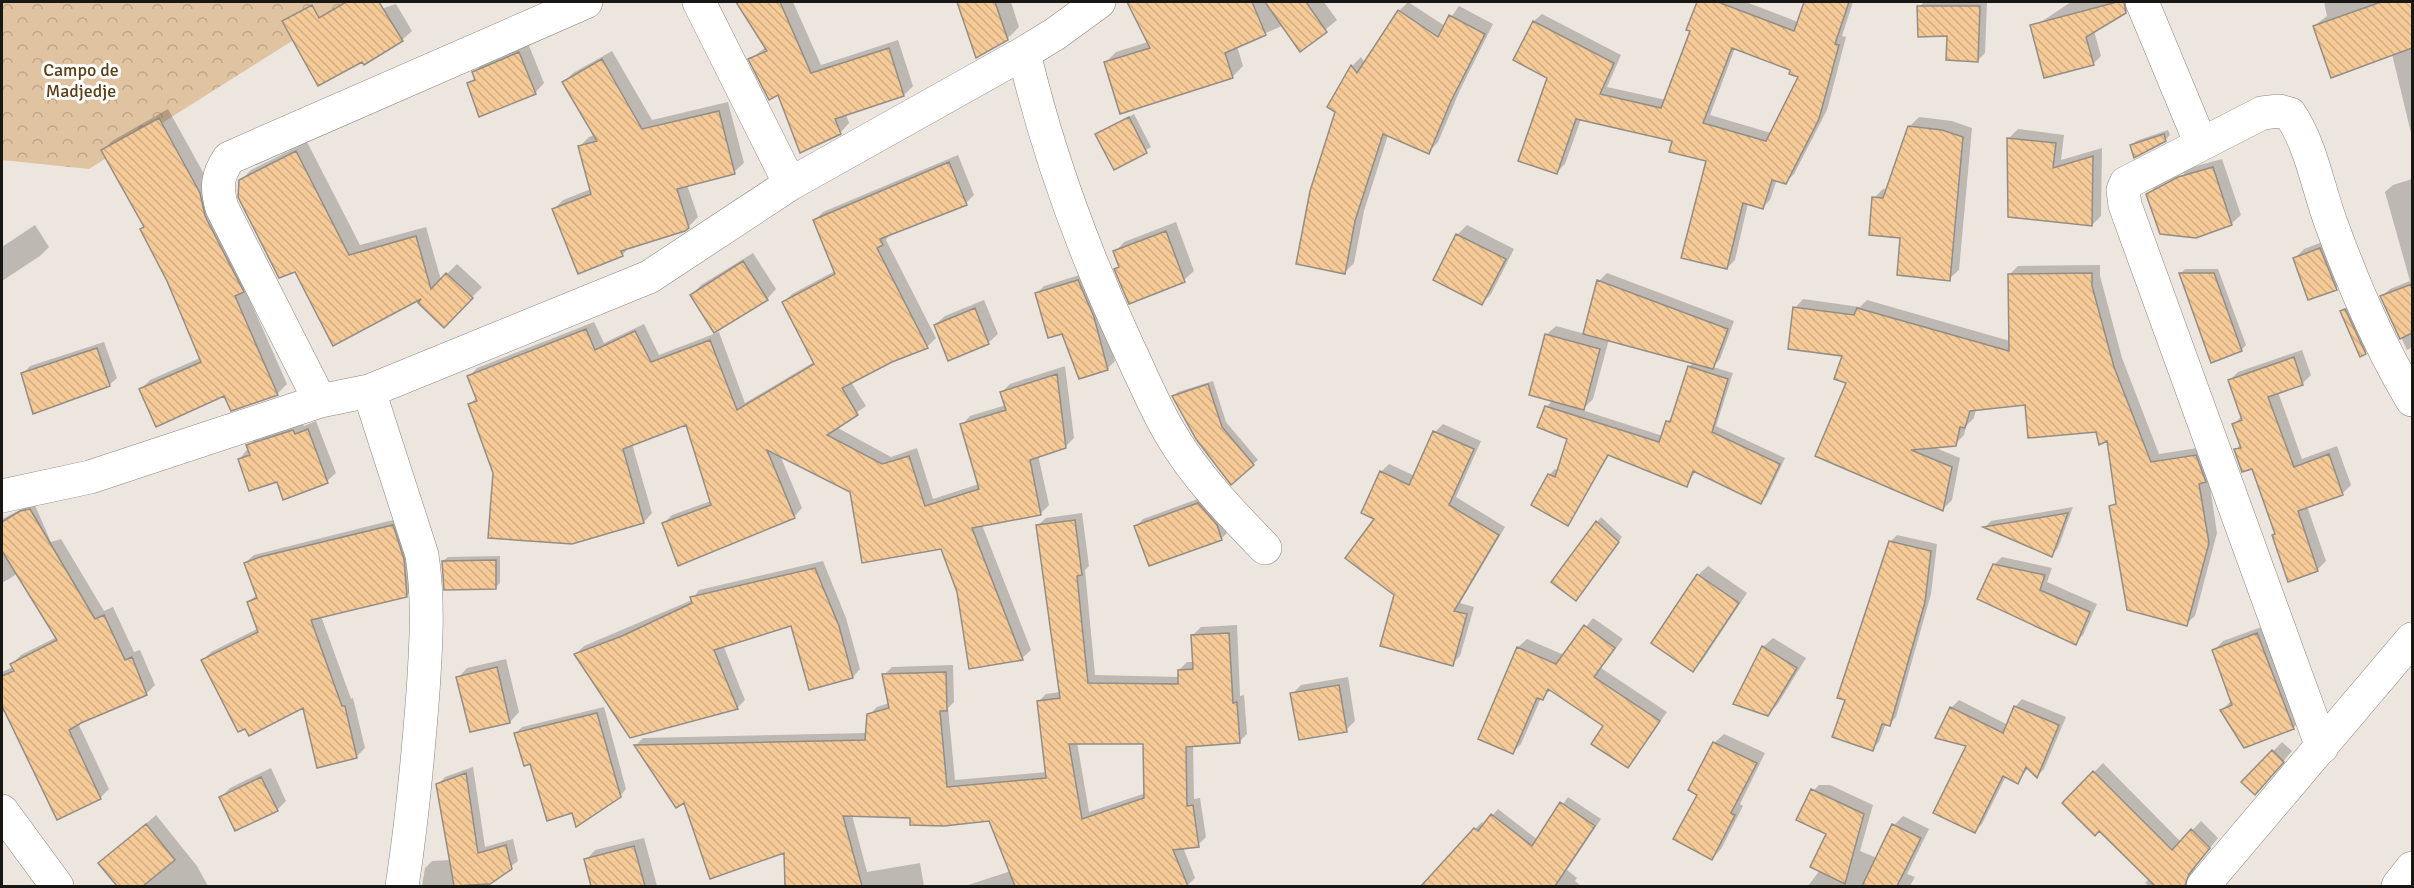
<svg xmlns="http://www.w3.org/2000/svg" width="2414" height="888" font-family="Signika,sans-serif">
  <defs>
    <pattern id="park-crowns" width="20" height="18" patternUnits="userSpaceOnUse" patternTransform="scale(1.5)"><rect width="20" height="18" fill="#e0c3a1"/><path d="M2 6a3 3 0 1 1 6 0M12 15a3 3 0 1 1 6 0" fill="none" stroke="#c0a78a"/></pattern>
    <pattern id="building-back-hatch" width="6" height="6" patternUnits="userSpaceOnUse" patternTransform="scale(1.5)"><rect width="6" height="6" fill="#f6ca97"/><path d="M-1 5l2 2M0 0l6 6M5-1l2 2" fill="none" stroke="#d2ad81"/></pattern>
  </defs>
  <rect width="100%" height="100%" fill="#ede6df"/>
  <path fill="url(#park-crowns)" d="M2 2H354L89 169 2 160Z"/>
  <path fill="#0003" fill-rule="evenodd" d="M738 2H793L821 65 898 40 913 86 904 95 846 114 849 123 840 133 779 93 750 59 766 47Z
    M959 2H1011L1019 27 1007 39 977 56Z
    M1129 2H1324L1337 20 1301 50 1284 25 1237 46 1243 66 1232 77 1105 63 1116 52 1148 42Z
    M1408 2 1445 26 1459 6 1493 24 1460 90 1438 142 1429 152 1388 135 1364 211 1354 263 1345 272 1337 111 1329 107 1352 66 1361 57 1365 63 1399 11Z
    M1699 2H1746L1798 22 1805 2H1853L1842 36 1846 37 1827 110 1794 174 1786 182 1777 179 1770 200 1762 208 1748 203 1735 260 1727 268 1708 160 1674 139 1581 119 1565 164 1557 172 1549 78 1515 60 1534 21 1542 14 1621 55 1607 87 1666 100ZM1735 48 1792 70 1800 76 1771 133 1710 115Z
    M1924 2H1987L1985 53 1978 60 1919 7Z
    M2071 2H2133L2126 12 2094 31 2101 56 2093 64 2032 28Z
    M2324 2H2412V137L2392 54 2314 26 2327 16Z
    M396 4 412 31 402 40 365 63 306 34Z
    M528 43 544 83 535 93 469 83 476 77 474 73 483 63Z
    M612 51 652 120 728 102 744 163 734 172 687 185 698 217 688 227 630 247 622 255 554 209 563 200 591 189 580 146 589 137 595 135 564 83 573 73Z
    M168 109 209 183 245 289 287 384 277 394 141 389 150 380 200 358 145 226 103 150 112 141Z
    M1134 114 1151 147 1114 168 1097 134Z
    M1919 117 1952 121 1972 128 1959 270 1949 279 1902 236 1874 198 1883 189H1888L1909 127Z
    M2018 129 2064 135 2061 160 2102 148 2101 216 2092 225 2009 215V138Z
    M2168 130 2170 135 2165 140 2132 145 2136 141Z
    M307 142 360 245 426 227 441 280 457 264 482 287 444 326 427 295 296 270 240 181 251 170Z
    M958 155 974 195 966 203 890 234 886 240 936 338 928 346 892 361 851 382 866 406 836 427 891 457 917 448 933 499 979 484 962 425 970 416 1006 405 1002 392 1010 384 1065 366 1074 438 1065 447 1038 455 1049 505 1040 514 982 525 1031 650 1022 658 971 668 958 592 942 547 851 491 780 455 802 508 794 517 664 523 672 515 711 501 687 423 632 444 652 513 644 522 494 473 470 404 477 397 469 377 477 368 594 322 604 343 644 324 659 355 719 332 745 403 814 362 783 303 792 294 835 271 814 221 823 212Z
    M2222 159 2241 215 2231 224 2148 194 2158 184 2189 168ZM2184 173 2185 175 2157 190V187Z
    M2412 179V352L2411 348 2407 350 2382 296 2390 289 2410 281 2385 192 2393 185Z
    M1176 222 1194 271 1184 280 1130 302 1116 269 1120 265 1115 252 1124 242Z
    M35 225 49 247 40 256 2 281V247Z
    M1467 225 1514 249 1491 294 1482 303 1457 235Z
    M2330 239 2345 279 2336 288 2295 258 2304 249Z
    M753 253 776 289 767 299 692 295 701 285Z
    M2100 265V276L2122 358 2159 454 2204 447 2217 533 2195 616 2186 624 2113 506 2118 501 2109 439 2098 430 2027 403 1976 409 1974 418 1966 426 1964 435 1955 444 1931 446 1960 458 1952 500 1943 509 1848 382 1844 355 1795 308 1803 299 1860 307 1867 300 2010 341V274L2018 266Z
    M2185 269H2218L2246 345 2241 350 2181 273Z
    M1086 273 1101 309 1115 361 1107 369 1063 333 1036 294 1044 286Z
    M1607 273 1734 321 1720 359 1713 367 1733 373 1716 426 1785 458 1767 496 1761 502 1696 471 1686 485 1609 455 1568 524 1533 504 1549 475 1555 469 1559 471 1569 438 1546 407 1553 400 1546 335 1556 326 1585 334 1599 281ZM1609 339 1694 362 1689 367 1674 415 1668 421 1663 436 1582 410 1593 399Z
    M984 300 998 334 988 343 935 325 945 316Z
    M2349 306 2369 348 2365 353 2342 311Z
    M104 342 117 378 109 385 23 374 30 366Z
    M2302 350 2311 375 2303 383 2278 392 2302 459 2337 446 2351 485 2342 494 2307 506 2326 561 2317 570 2276 533 2253 467 2235 450 2241 444 2234 424 2242 416 2230 380 2238 372Z
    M1213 381 1226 422 1258 460 1253 464 1174 396 1178 392Z
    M316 421 336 473 327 481 278 480 240 459 256 437 302 422 304 426Z
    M1443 424 1481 441 1456 497 1505 527 1460 603 1474 607 1460 656 1452 664 1396 594 1376 518 1381 472 1389 464 1415 476 1435 432Z
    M1206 496 1229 531 1221 539 1136 527 1143 519Z
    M34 503 51 542 61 539 104 611 113 607 134 652 140 650 155 685 146 694 78 723 109 789 100 798 6 711 2 713V672L13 667 12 664 21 655 57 637 17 574 2 583V519Z
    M2073 507 2058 548 2052 555 1985 527 1991 521Z
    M1082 513 1089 566 1085 570 1095 675 1179 677V670L1187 662H1194L1193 635 1201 627 1237 625 1240 696 1244 695 1247 734 1239 742 1193 745 1194 799 1200 798 1206 837 1198 845 1183 847 1195 878 1187 886H965L1011 871 990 820 852 815 867 872 920 863 924 886H787L785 851 685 801 677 806 636 745 643 738 867 733 869 715 877 707 889 703 884 675 892 667 953 665 954 702 948 708 955 780 1047 772 1038 702 1046 694 1060 692 1038 525 1046 518ZM1077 742 1145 743 1146 793 1089 812Z
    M1601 517 1622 537 1581 594 1553 582Z
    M401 518 415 587 406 596 321 616 351 699 353 698 365 748 356 757 304 706 202 661 211 652 259 628 249 602 257 594 245 563 254 555Z
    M1897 535 1937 544 1931 594 1896 717 1889 724 1886 723 1879 742 1872 749 1846 699 1890 542Z
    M500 556V583L496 587 443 561 448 557Z
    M2002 557 2052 568 2047 582 2097 604 2083 635 2075 643 1994 565Z
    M823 561 846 618 860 669 853 677 792 624 723 645 745 700 737 708 576 654 584 646 692 600 699 590Z
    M1708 566 1747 593 1702 661 1693 670 1653 643 1698 575Z
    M1593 618 1623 639 1601 668 1667 712 1628 766 1605 726 1551 690 1541 698 1521 744 1513 752 1518 647 1527 639 1564 655Z
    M2267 625 2303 718 2293 728 2222 710 2231 701 2214 650 2223 641Z
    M1773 638 1806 658 1777 705 1768 714 1763 647Z
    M506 659 519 712 510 722 471 731 458 678 467 668Z
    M1348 677 1355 721 1346 730 1292 694 1301 685Z
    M2022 699 2066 717 2044 769 2037 776 2029 767 2017 782 2006 776 1982 824 1975 831 1968 745 1951 708 1959 700 2008 725 2015 707Z
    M604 707 626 789 620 796 573 811 531 762 516 733 522 727Z
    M1724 734 1765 753 1740 804 1743 806 1721 849 1712 859 1699 794 1714 743Z
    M2282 742 2292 751 2264 784 2244 782Z
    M2103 763 2181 842 2201 821 2218 838 2197 864 2193 873 2192 886H2149L2145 883 2149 879 2099 829 2064 803Z
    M473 767 485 847 513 839 518 861 489 883V886H422L425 868 432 861 451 860 438 785 445 777Z
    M271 768 286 801 277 810 221 797 230 788Z
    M1819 785H1830L1873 805 1860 851 1877 858 1894 825 1903 816 1929 829 1907 874 1915 877 1910 886H1808L1820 870 1828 834 1810 794Z
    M1568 797 1601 819 1567 870 1577 878 1575 881 1581 886H1423L1475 829 1482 822 1484 825 1498 809 1538 840Z
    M156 815 197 866 208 886H119L100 863Z
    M644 838 657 886H593L586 860 595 850Z"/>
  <path fill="url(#building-back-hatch)" stroke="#938d86" stroke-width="1.5" fill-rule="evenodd" d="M346 2H379L403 41 364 65 362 62 318 86 282 21 312 5 319 18Z
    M736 2H780L811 73 889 48 904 96 835 119 841 134 800 153 778 95 769 100 748 59 767 51Z
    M957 2H995L1008 40 976 58Z
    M1127 2H1252L1266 35 1225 53 1233 78 1120 114 1104 62 1150 48Z
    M1265 2H1306L1327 32 1300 52Z
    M1697 2H1718L1794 31 1804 2H1849L1835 44 1839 45 1819 119 1786 184 1772 180 1763 209 1743 203 1727 269 1681 258 1706 161 1669 152 1672 141 1576 119 1557 174 1518 161 1547 78 1513 60 1533 21 1614 63 1600 94 1661 108 1690 31 1686 30ZM1732 48 1790 70 1789 74 1798 77 1766 141 1703 123Z
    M2117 2H2124L2126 13 2086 37 2094 65 2044 78 2030 25Z
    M2381 2H2412V48L2331 78 2313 26Z
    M1917 6H1980L1978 62 1946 60 1947 36 1918 37Z
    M1398 10 1438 37 1449 15 1485 34 1451 101 1429 154 1383 134 1355 221 1345 274 1296 264 1310 191 1335 112 1327 107 1351 65 1357 73Z
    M519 52 536 94 479 117 467 83 475 80 472 72Z
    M602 59 642 129 719 111 735 174 677 189 689 228 685 231 621 251 623 256 578 274 552 209 591 194 578 146 597 141 562 82Z
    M1129 117 1147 153 1114 170 1095 134Z
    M159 118 200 193 205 216 244 292 235 296 278 395 231 411 224 396 156 427 139 389 201 362 167 281 140 229 144 227 101 150Z
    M1908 126 1942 130 1963 137 1950 281 1897 275 1900 238 1869 235 1872 197 1883 198Z
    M2164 134 2166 141 2134 158 2130 145Z
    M2007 138 2056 143 2053 168 2093 156 2092 226 2008 217Z
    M296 151 349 255 416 236 431 289 446 273 473 298 444 328 418 303 421 299 333 346 295 272 279 278 238 197 239 180Z
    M949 162 967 205 880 239 883 245 877 248 928 348 892 362 842 388 858 415 827 435 882 464 909 456 925 506 979 489 960 424 1006 410 1000 392 1057 374 1066 448 1030 460 1041 515 972 528 1023 660 969 669 957 592 941 549 862 563 850 492 767 450 795 518 678 566 662 523 711 505 686 425 623 449 644 523 572 544 488 538 493 473 468 404 477 401 467 376 586 329 595 350 635 331 651 362 710 340 737 410 814 364 782 302 835 274 813 220Z
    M2213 167 2232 225 2196 238 2160 234 2146 194 2178 177Z
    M1166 231 1185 282 1129 304 1114 269 1119 267 1113 251Z
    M1456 234 1506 259 1482 305 1433 280Z
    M2320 248 2337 290 2308 300 2293 258Z
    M743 261 768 300 714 333 690 295Z
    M2092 273V286L2114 367 2151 462 2196 455 2206 482 2199 484 2209 543 2187 626 2127 610 2109 506 2116 504 2107 441 2099 445 2096 432 2028 438 2025 405 1970 411 1965 428 1960 427 1956 446 1911 450 1952 467 1943 511 1815 456 1846 383 1834 379 1842 356 1788 349 1793 307 1854 315 1857 308 2009 351 2008 274Z
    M2179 273H2214L2242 351 2211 363Z
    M1078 280 1094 317 1108 370 1079 379 1062 334 1048 338 1035 293Z
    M1597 280 1728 329 1713 369 1583 334Z
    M2412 284V333L2400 339 2380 296Z
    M975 308 989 344 948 361 934 325Z
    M2345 309 2366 354 2360 357 2340 311Z
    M1545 334 1600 349 1584 410 1529 395Z
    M97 348 110 386 33 414 21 373Z
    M2294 357 2303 385 2268 397 2294 467 2329 454 2343 495 2298 511 2318 571 2288 582 2272 535 2275 534 2252 469 2242 472 2234 449 2241 448 2232 424 2242 420 2228 380Z
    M1688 366 1728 379 1712 432 1780 464 1761 504 1693 471 1687 487 1608 455 1568 526 1531 505 1548 474 1555 477 1567 439 1537 427 1545 406 1659 442 1666 421 1670 422Z
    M1208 384 1222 427 1254 465 1231 485 1196 439 1172 396Z
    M308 429 328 483 283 500 277 482 249 491 238 459 250 455 246 445 293 430 295 434Z
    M1433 431 1474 449 1449 505 1499 535 1454 611 1467 614 1453 666 1380 646 1394 595 1345 558 1374 519 1361 513 1380 471 1409 485Z
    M1198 503 1217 525 1222 540 1149 566 1134 526Z
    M30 509 95 619 104 615 125 660 132 657 147 695 81 723 69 730 101 799 57 820 2 706V676L14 671 10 664 57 640 2 551V522L20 511Z
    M2068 513 2052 557 1983 527Z
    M1075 520 1082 575 1077 576 1088 683 1178 684V670L1193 669 1191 635 1229 633 1233 703 1237 702 1240 743 1186 747 1187 806 1193 805 1199 847 1173 850 1188 886H1015L989 821 944 826 910 825V818L843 816 862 886H785L784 853 710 879 684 803 676 808 634 745 865 740 867 714 889 708 882 674 946 672 947 711H940L947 787 1046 778 1037 701 1060 698 1036 525ZM1069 744H1143L1144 798 1082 819Z
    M1596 521 1619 542 1576 601 1551 582Z
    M393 525 404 559 407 597 311 620 342 706H345L357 758 317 768 303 708 249 736 245 729 238 732 201 660 258 632 247 602 257 598 244 563 260 557Z
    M1889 541 1931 551 1925 602 1890 726 1882 724 1873 751 1832 737 1845 700 1837 698Z
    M496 560V589L444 590 442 561Z
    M1993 564 2045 575 2040 590 2090 612 2076 645 1977 599Z
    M815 568 839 626 853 678 809 690 791 626 714 650 738 709 630 738 574 654 622 636 692 603 690 597Z
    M1697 574 1739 603 1693 672 1651 643Z
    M1584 625 1615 648 1594 677 1660 721 1628 768 1591 744 1603 726 1548 689 1543 700 1537 698 1513 754 1478 739 1517 647 1556 664Z
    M2257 633 2294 729 2244 748 2220 710 2232 705 2212 650Z
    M1762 646 1797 668 1768 716 1733 704Z
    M497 667 510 723 470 732 456 677Z
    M1339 685 1347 732 1299 740 1290 693Z
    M2014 706 2059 725 2037 778 2026 767 2018 784 2003 776 1975 833 1933 813 1966 746 1935 738 1950 707 2003 733Z
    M597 713 621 797 576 827 572 813 547 821 530 764 524 766 514 733Z
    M1713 742 1757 763 1731 813 1735 815 1712 860 1673 839 1697 795 1688 790Z
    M2272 750 2284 762 2255 795 2241 782Z
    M2093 771 2172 850 2191 829 2210 848 2189 874 2185 886H2155L2099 831 2095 836 2062 803Z
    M466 773 478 853 506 845 512 869 490 884 454 886 436 784Z
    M261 777 278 811 235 831 219 797Z
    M1811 789 1864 814 1845 884 1810 867 1826 834 1796 820Z
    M1560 802 1595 826 1555 886H1421L1474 828 1478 831 1491 814 1532 846Z
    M146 824 175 860 143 886H117L98 863Z
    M1892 824 1921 838 1897 886H1862Z
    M634 846 645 886H591L584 859Z"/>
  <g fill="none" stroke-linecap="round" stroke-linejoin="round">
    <g stroke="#8a847d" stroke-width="34">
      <path id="minor" d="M699 2 790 184
        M2142 2 2201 144
        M1024 53C1048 155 1084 252 1128 347 1142 376 1154 406 1170 433 1195 476 1231 513 1265 548
        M369 391 422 555C429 601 426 646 423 692 418 757 412 822 402 886
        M320 401 222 208C216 187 217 176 229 158L586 2
        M2 496 90 477 320 401 369 391 649 277 790 184 1024 53 1055 34 1099 2
        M2322 747 2125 205 2123 190 2126 183 2262 113 2279 111 2290 114C2312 147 2318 189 2332 226 2354 286 2379 345 2412 400
        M2 811 57 886
        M2203 886 2412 639
        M2398 886 2412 868"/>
    </g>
    <use href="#minor" stroke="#fff" stroke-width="33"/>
  </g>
  <g text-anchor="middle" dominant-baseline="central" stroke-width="6" stroke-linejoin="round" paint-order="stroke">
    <g font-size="18" fill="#5b3e16" stroke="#fff">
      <text x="81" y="70">Campo de<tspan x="81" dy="21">Madjedje</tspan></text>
    </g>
  </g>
  <rect width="2414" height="888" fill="none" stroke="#191714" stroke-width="6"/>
</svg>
